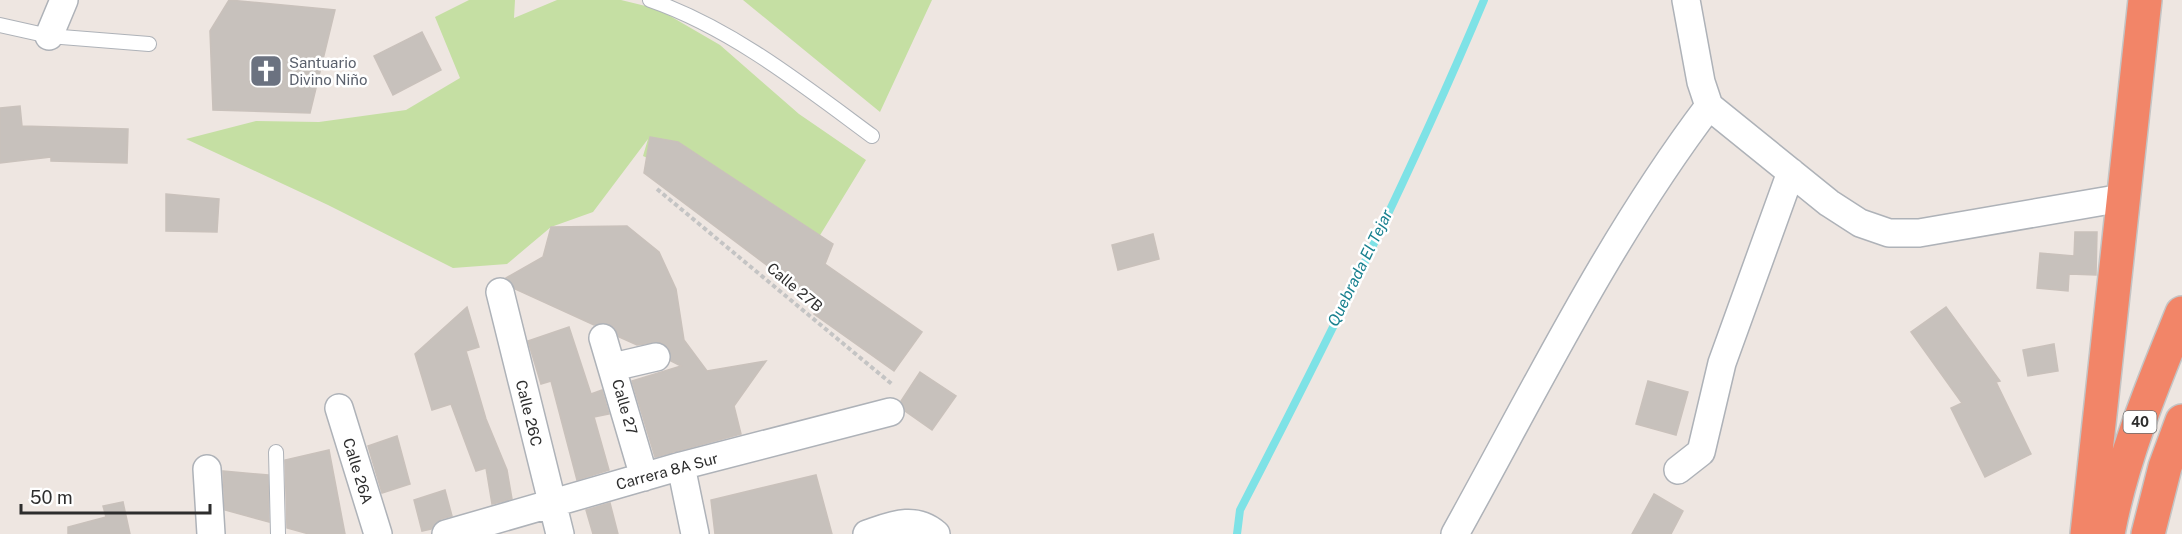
<svg xmlns="http://www.w3.org/2000/svg" width="2182" height="534" font-family="'Public Sans',sans-serif">
  <rect width="100%" height="100%" fill="#eee6e1"/>
  <path fill="#c5dfa3" d="M469 0H515L514 18 557 0H621L658 9 720 45 799 114 866 160 803 263 682 174 643 156 648 139 593 212 551 227 507 264 453 268 328 205 186 139 256 121 319 122 406 110 460 78 435 17Z
    M743 0H932L880 112Z"/>
  <g fill="none" stroke-linecap="round" stroke-linejoin="round">
    <path stroke="#7ee2e6" stroke-width="8" d="M1237 534 1240 510C1327 342 1411 174 1484 0"/>
  </g>
  <path fill="#c7c1bc" stroke="#c9c1bb" stroke-width="1.5" d="M229 0 335 10 310 113 213 110 210 31Z
    M422 32 441 70 393 95 374 56Z
    M20 106 22 126 128 129 127 163 51 161V157L0 163V108Z
    M650 137 678 142 833 244 825 264 922 332 894 371 814 314 820 305 644 173Z
    M166 194 219 199 217 232 166 231Z
    M627 226 659 252 676 289 684 340 707 371 766 361 734 406 741 434 655 457 632 381 681 366 671 361 668 347 660 342 637 345 619 337 614 327 607 323 594 325 515 289 506 278 543 257 551 227Z
    M2075 232H2097L2096 275 2069 274 2068 291 2037 288 2040 253 2074 256Z
    M1153 234 1159 259 1118 270 1112 245Z
    M467 307 479 347 466 351 486 419 507 470 512 499 492 504 486 468 476 471 451 404 432 410 415 354Z
    M1946 307 2000 381 1996 382 2031 454 1985 477 1951 408 1962 403 1911 332Z
    M569 327 591 394 602 390 609 414 594 417 609 470 577 480 551 381 541 384 528 341Z
    M2054 344 2058 371 2028 376 2023 350Z
    M920 372 956 396 932 430 905 411 901 401Z
    M1648 381 1688 392 1676 435 1636 424Z
    M397 436 410 484 382 493 368 446Z
    M329 450 345 534H309L287 528 285 460Z
    M223 471 268 475 269 522 225 510Z
    M816 475 832 534H715L711 500Z
    M445 490 452 516 441 519 431 529 422 531 414 500Z
    M1654 494 1683 511 1671 534H1632Z
    M123 502 130 534H68V527L106 517 103 506Z
    M610 503 618 534H593L586 510Z"/>
  <g fill="none" stroke-linecap="round" stroke-linejoin="round">
    <g stroke="#aeb2b8" stroke-width="16">
      <path id="lane" d="M650 0C731 28 803 85 872 136
        M0 25 49 36 149 44
        M276 452 278 534"/>
    </g>
    <g stroke="#aeb2b8" stroke-width="30">
      <path id="street" d="M1686 0 1701 82 1709 106 1829 203 1860 223 1889 233H1919L2122 198
        M49 36 64 0
        M500 292 560 534
        M603 338 644 477
        M613 367 656 357
        M339 408 378 534
        M681 466 695 534
        M207 469 211 534
        M1678 470 1701 452 1722 363 1791 172
        M446 534 681 466 890 412
        M867 534C891 526 914 515 936 534
        M1455 534C1535 390 1609 238 1709 106"/>
    </g>
    <g stroke="#c4c4c4" stroke-width="36">
      <path id="highway" d="M2087 534 2145 0
        M2108 534C2122 458 2153 384 2182 313
        M2148 534 2165 467 2182 421"/>
    </g>
    <path stroke="#c4c4c4" stroke-width="4" stroke-dasharray="4.5 3" stroke-linecap="butt" d="M657 189 893 385"/>
    <use href="#lane" stroke="#fff" stroke-width="14"/>
    <use href="#street" stroke="#fff" stroke-width="27"/>
    <use href="#highway" stroke="#f28568" stroke-width="33"/>
  </g>
  <defs>
    <g id="church-square" transform="scale(1.725)"><rect x="-9" y="-9" width="18" height="18" rx="4" fill="#6b7280" stroke="#fff"/><path d="M-1.2-6h2.4v3.5h3.3v2.4h-3.3V6h-2.4V-.1h-3.3v-2.4h3.3Z" fill="#fff"/></g>
  </defs>
  <g fill-rule="evenodd">
    <use href="#church-square" x="266" y="71"/>
  </g>
  <g text-anchor="middle" dominant-baseline="central" stroke-width="5" stroke-linejoin="round" paint-order="stroke">
    <rect fill="#fff" stroke="#6c6c6c" stroke-width="1.5" x="2123.5" y="411" width="33" height="22" rx="4.5"/>
    <g font-size="14" font-weight="bold" fill="#2d2d2d">
      <text x="2140" y="422">40</text>
    </g>
    <g font-size="15" fill="#5b616d" stroke="#fff" text-anchor="start">
      <text x="289" y="62">Santuario<tspan x="289" dy="17">Divino Niño</tspan></text>
    </g>
    <g font-size="15" fill="#2d2d2d" stroke="#fff">
      <text transform="translate(795 287) rotate(40)">Calle 27B</text>
      <text transform="translate(625 407) rotate(74)">Calle 27</text>
      <text transform="translate(529 413) rotate(76)">Calle 26C</text>
      <text transform="translate(358 471) rotate(73)">Calle 26A</text>
      <text transform="translate(667 471) rotate(-15)">Carrera 8A Sur</text>
    </g>
    <g font-size="16" font-style="italic" fill="#19818f" stroke="#fff">
      <text transform="translate(1360 268) rotate(-64)">Quebrada El Tejar</text>
    </g>
  </g>
  <path d="M21 504v9h189v-9" fill="none" stroke="#2d2d2d" stroke-width="3"/>
  <text x="30" y="504" font-size="18" fill="#2d2d2d" stroke="#ffffff" stroke-width="4.5" paint-order="stroke">50 m</text>
</svg>
